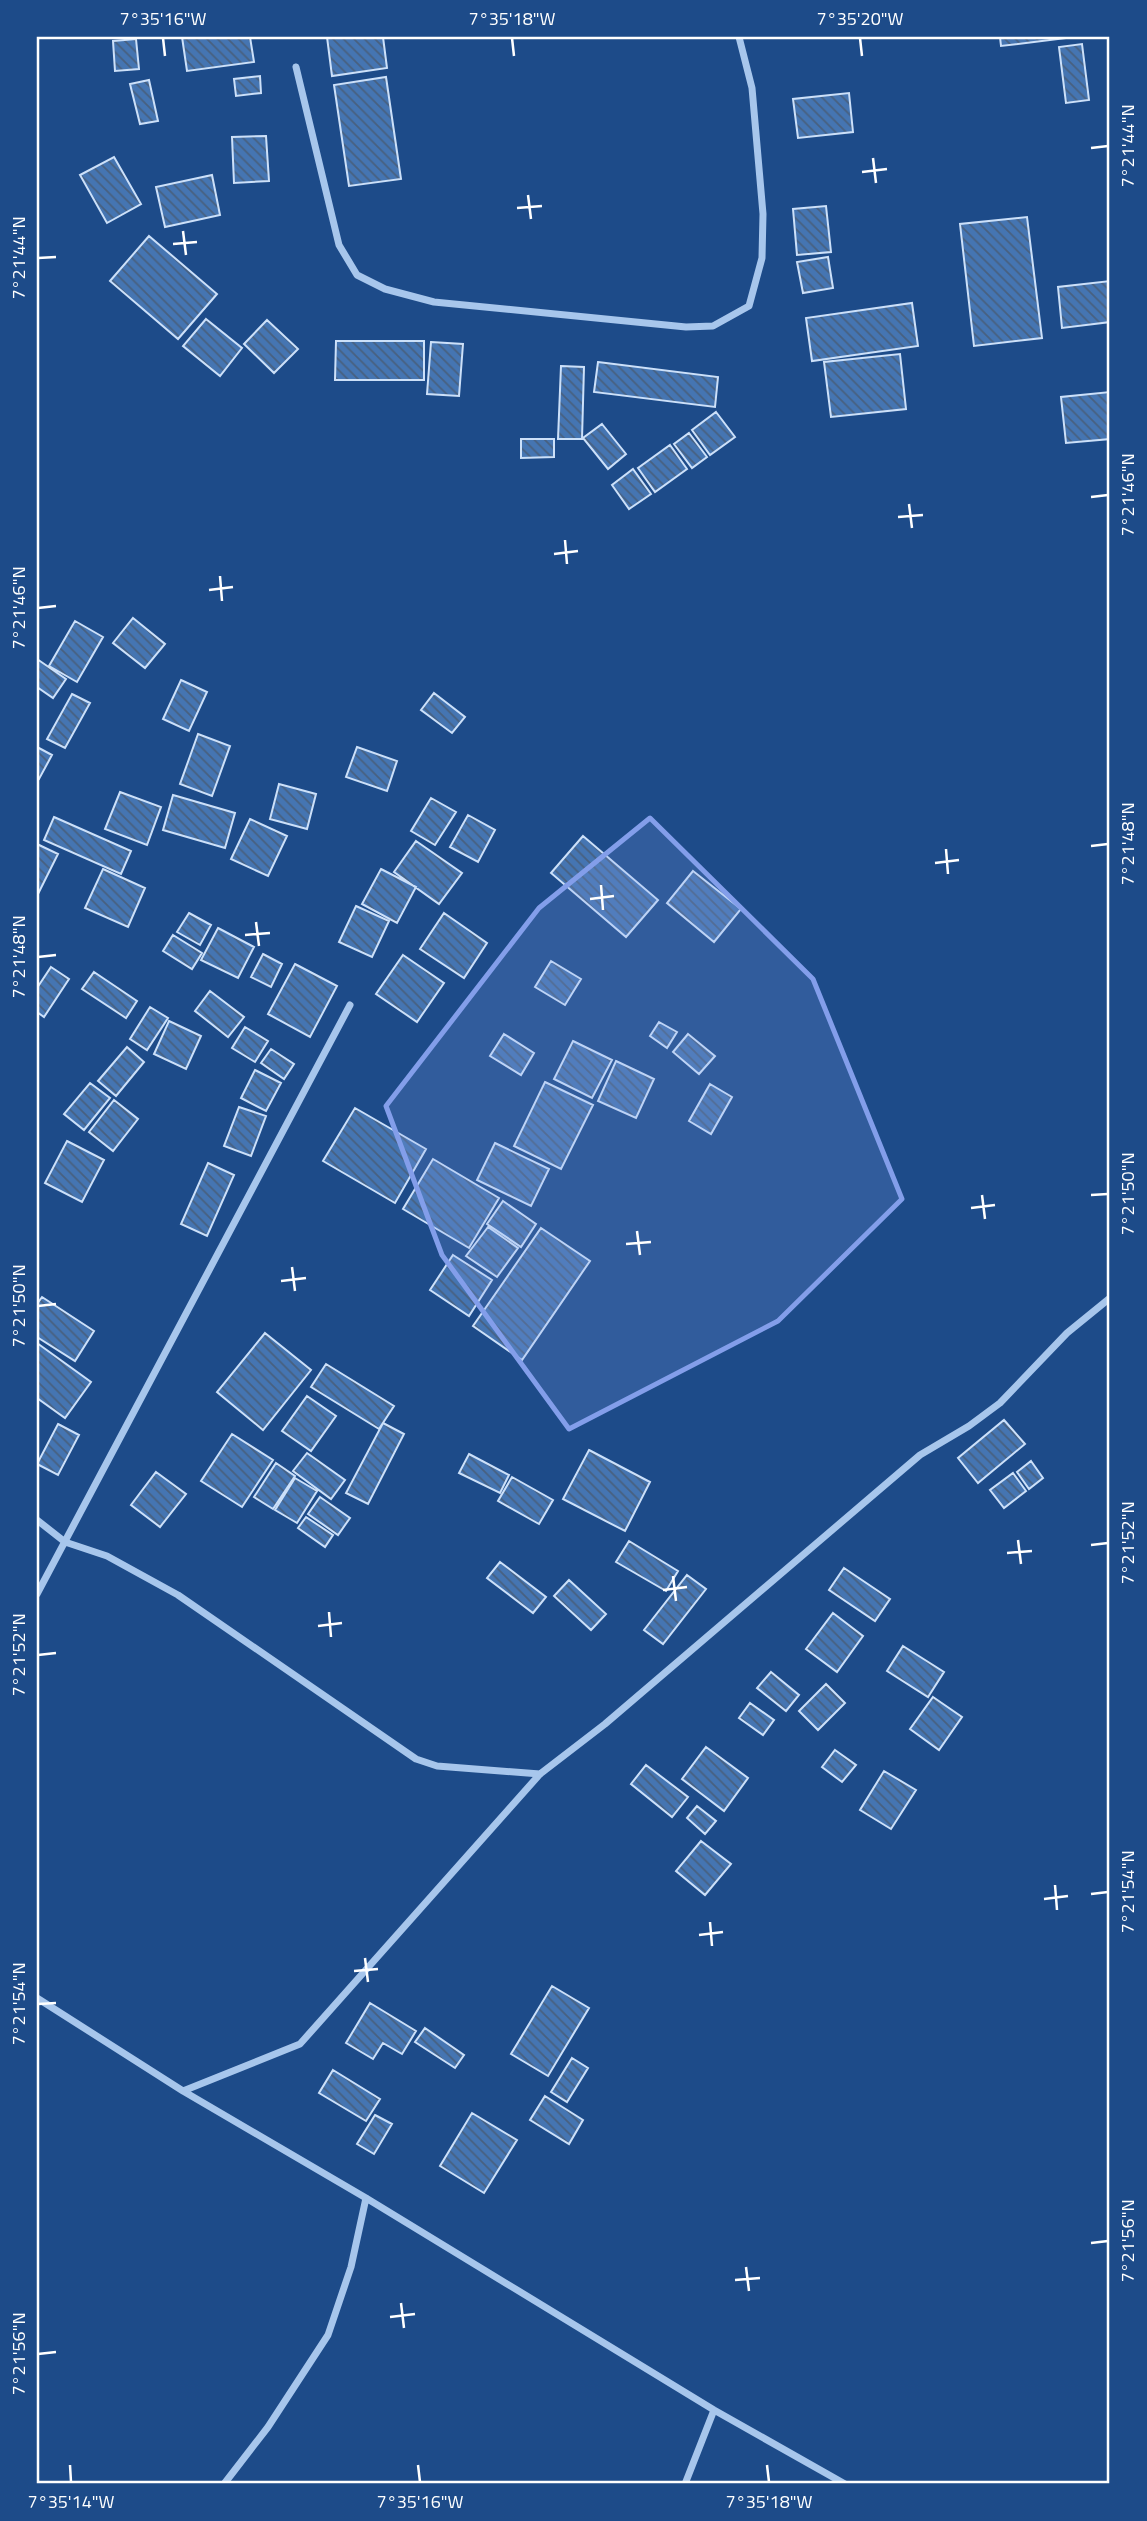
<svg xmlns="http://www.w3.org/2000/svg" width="1147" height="2521" font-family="'Titillium Web',sans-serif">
  <defs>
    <pattern id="building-back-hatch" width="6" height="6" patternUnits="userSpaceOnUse" patternTransform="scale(1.75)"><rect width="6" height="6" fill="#4575b2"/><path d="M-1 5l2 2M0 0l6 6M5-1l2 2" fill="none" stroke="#48607f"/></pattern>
  </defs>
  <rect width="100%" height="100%" fill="#1d4b89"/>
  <path fill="url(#building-back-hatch)" stroke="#cce0f9" stroke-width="2" d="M182 37H250L254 62 187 71Z
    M327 37H383L387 68 332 76Z
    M1000 37H1074L1001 46Z
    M136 39 139 69 115 71 113 41Z
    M1082 44 1089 100 1066 103 1059 47Z
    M260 76 261 93 236 96 234 79Z
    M386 77 401 179 349 186 334 85Z
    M149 80 158 121 140 124 130 84Z
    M849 93 853 132 798 138 793 99Z
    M266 136 269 181 234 183 232 137Z
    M114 157 141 204 107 223 80 175Z
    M212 175 220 215 165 227 156 187Z
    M826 206 831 252 797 255 793 209Z
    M1027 217 1042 338 974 346 960 224Z
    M149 236 217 294 178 339 110 281Z
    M828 257 833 288 803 293 797 262Z
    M1110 281V322L1062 328 1058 287Z
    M912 303 918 346 812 361 806 318Z
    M206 319 242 348 220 376 183 346Z
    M267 320 298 349 274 373 244 344Z
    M336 341H424V380H335Z
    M431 342 463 344 459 396 427 394Z
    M900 354 906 409 831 417 824 362Z
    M598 362 718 377 715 407 594 392Z
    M561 366 584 367 582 439H558Z
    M1110 392V439L1066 443 1061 397Z
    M716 412 735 437 710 455 692 430Z
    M602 424 626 454 608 469 583 438Z
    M689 433 707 457 692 468 674 444Z
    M521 439H554V457L521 458Z
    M670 445 687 469 655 492 638 468Z
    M633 469 651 494 629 509 612 485Z
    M133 618 165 644 145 668 113 643Z
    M75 621 103 637 77 682 49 666Z
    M37 659 66 679 53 698 37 687Z
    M181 680 207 692 189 731 163 719Z
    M434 693 465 717 452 733 421 710Z
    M72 694 90 703 65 748 47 739Z
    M198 734 230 746 212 796 180 784Z
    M37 747 52 755 39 779 37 778Z
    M357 747 397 761 387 791 346 777Z
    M279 784 316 794 307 829 270 819Z
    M120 792 161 807 147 845 105 829Z
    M173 795 235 813 225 848 163 830Z
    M431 798 456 812 435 845 411 831Z
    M468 815 495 830 478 862 450 847Z
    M54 817 131 851 121 874 44 840Z
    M250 819 287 836 268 876 231 859Z
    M583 836 658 900 626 937 551 873Z
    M416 841 462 873 439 904 394 872Z
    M37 844 58 854 37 896Z
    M103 869 145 888 128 927 85 908Z
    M381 869 416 887 397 923 362 904Z
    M693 871 741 909 714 942 667 903Z
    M356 906 389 921 372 957 339 942Z
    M189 913 211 925 200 945 177 932Z
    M444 913 487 943 464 978 420 949Z
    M218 928 254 947 238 978 201 960Z
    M173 935 202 953 192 969 163 951Z
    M263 954 282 964 271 987 251 977Z
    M403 955 444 983 417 1022 376 994Z
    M551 961 581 979 565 1005 535 987Z
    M295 964 337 986 310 1037 268 1014Z
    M51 967 69 979 44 1017 37 1012V988Z
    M94 972 137 1001 126 1018 82 989Z
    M210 991 244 1017 228 1037 195 1011Z
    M150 1007 168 1018 147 1050 130 1039Z
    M169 1021 201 1036 186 1069 154 1054Z
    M659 1022 677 1032 667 1048 650 1036Z
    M245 1027 268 1041 255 1062 232 1048Z
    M504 1034 534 1053 521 1075 490 1056Z
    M688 1034 715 1056 699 1074 673 1052Z
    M573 1041 612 1060 592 1098 554 1079Z
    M127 1047 144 1062 116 1096 98 1081Z
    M271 1049 294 1064 284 1079 261 1063Z
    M616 1061 654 1079 636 1118 598 1101Z
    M255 1070 281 1083 266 1111 241 1098Z
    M545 1082 593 1105 561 1169 514 1146Z
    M90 1083 110 1098 84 1130 64 1114Z
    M710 1084 732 1097 711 1134 689 1121Z
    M114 1100 138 1119 113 1151 89 1132Z
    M239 1107 266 1116 251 1156 224 1146Z
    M355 1108 426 1149 395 1203 323 1161Z
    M67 1141 104 1160 82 1202 45 1183Z
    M495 1143 549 1169 531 1206 477 1180Z
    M433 1159 499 1198 469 1248 403 1209Z
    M208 1163 234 1175 207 1236 181 1224Z
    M503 1201 536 1224 521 1247 487 1224Z
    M488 1227 518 1248 497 1277 466 1256Z
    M541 1228 590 1261 522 1360 473 1326Z
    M453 1255 492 1280 469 1316 430 1290Z
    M42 1297 94 1331 75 1361 37 1337V1304Z
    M265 1333 311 1370 263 1430 217 1392Z
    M37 1343 91 1382 65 1418 37 1398Z
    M326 1364 394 1406 379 1429 311 1387Z
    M307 1396 336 1416 311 1451 282 1431Z
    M1004 1420 1025 1444 978 1483 958 1458Z
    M383 1423 404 1434 368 1504 346 1493Z
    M58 1424 79 1435 58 1475 37 1464Z
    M232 1434 273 1460 242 1507 201 1481Z
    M589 1450 650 1482 625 1531 563 1499Z
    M307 1453 345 1480 331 1499 293 1471Z
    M469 1454 509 1475 500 1493 459 1473Z
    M1031 1461 1043 1478 1029 1489 1017 1472Z
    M276 1463 295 1476 273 1509 254 1497Z
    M156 1472 186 1494 160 1527 131 1505Z
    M1013 1473 1026 1491 1004 1508 990 1490Z
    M512 1477 553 1500 539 1524 498 1501Z
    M295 1478 317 1491 297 1523 275 1510Z
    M320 1497 350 1518 338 1535 308 1514Z
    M306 1517 333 1535 325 1547 298 1528Z
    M629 1541 678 1571 666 1591 616 1562Z
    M500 1562 546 1597 533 1613 487 1578Z
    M844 1568 890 1599 875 1621 829 1590Z
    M687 1575 706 1589 663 1644 644 1630Z
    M569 1580 606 1614 591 1630 554 1596Z
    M833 1613 863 1636 837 1672 806 1649Z
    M903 1646 944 1672 928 1697 887 1671Z
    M771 1672 799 1695 786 1711 757 1688Z
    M826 1684 845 1703 818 1730 799 1711Z
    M933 1697 962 1717 939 1750 910 1729Z
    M750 1703 774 1720 763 1735 739 1718Z
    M706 1747 748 1778 724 1811 682 1779Z
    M835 1750 856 1765 842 1782 822 1767Z
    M646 1765 688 1797 672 1817 631 1784Z
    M884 1771 916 1790 891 1829 860 1810Z
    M697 1806 716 1821 705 1834 687 1818Z
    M701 1841 731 1864 705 1895 676 1871Z
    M552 1986 589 2008 548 2076 511 2054Z
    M370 2003 416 2031 402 2054 383 2043 373 2059 346 2043Z
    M425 2028 464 2055 455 2068 415 2042Z
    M572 2058 588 2068 567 2102 551 2092Z
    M333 2070 380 2099 366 2121 319 2093Z
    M545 2096 583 2120 569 2144 530 2120Z
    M472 2113 517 2140 484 2193 440 2166Z
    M375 2115 392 2124 374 2154 357 2144Z"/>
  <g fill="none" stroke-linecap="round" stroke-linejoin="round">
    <path stroke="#a7c6ec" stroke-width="7" d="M296 67 339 245 357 275 385 289 434 302 686 327 713 326 749 306 762 258 763 214 752 88 739 37
      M37 1520 65 1542 107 1556 178 1595 416 1759 437 1766 540 1774
      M37 1594 350 1005
      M37 1998 183 2091 366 2198 714 2410 845 2484
      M183 2091 300 2044 540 1774 605 1724 920 1455 969 1426 1000 1403 1067 1333 1110 1298
      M224 2484 268 2427 328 2335 351 2267 366 2198
      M685 2484 714 2410"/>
  </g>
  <path fill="#839eea" fill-opacity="0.2" stroke="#839eea" stroke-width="5" stroke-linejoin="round" d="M650 818 813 979 902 1199 778 1321 569 1429 442 1255 386 1106 539 908Z"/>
  <path fill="none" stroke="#fff" stroke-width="2.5" d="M163 38 165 56M512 38 514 56M860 38 862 56M1091 148 1108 146M873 158 876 183M862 172 887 169M528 195 531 219M517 208 542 206M183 231 186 255M173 244 197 242M38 258 56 257M1091 497 1108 495M909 504 912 528M898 517 923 515M565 540 567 564M554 554 578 551M220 576 222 601M209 590 233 587M38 608 56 606M1091 846 1108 844M946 849 948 874M935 863 959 860M601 885 603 910M590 899 614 896M256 922 259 946M245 935 270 933M38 957 56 955M982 1195 985 1219M1091 1195 1108 1194M971 1208 995 1205M637 1231 640 1255M626 1244 651 1242M292 1267 295 1291M281 1281 306 1278M38 1306 56 1304M1018 1540 1021 1564M1091 1545 1108 1543M1007 1553 1032 1551M673 1576 676 1601M663 1590 687 1587M329 1612 331 1637M318 1626 342 1623M38 1655 56 1653M1055 1885 1057 1910M1091 1894 1108 1892M1044 1899 1068 1896M710 1922 712 1946M699 1935 723 1932M365 1958 368 1982M354 1971 378 1969M38 2004 56 2003M1091 2243 1108 2241M746 2267 749 2291M735 2280 760 2278M401 2303 404 2328M390 2317 415 2314M38 2354 56 2352M70 2465 71 2482M418 2465 420 2482M767 2465 769 2482"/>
  <rect width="1147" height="2521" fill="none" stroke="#1d4b89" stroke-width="77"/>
  <rect x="38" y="38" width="1070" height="2444" fill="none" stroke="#fff" stroke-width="2.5"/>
  <g font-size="18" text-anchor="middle" fill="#fff">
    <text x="163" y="25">7°35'16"W</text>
    <text x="512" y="25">7°35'18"W</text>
    <text x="860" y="25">7°35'20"W</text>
    <text transform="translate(1128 146) rotate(-90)" y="6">7°21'44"N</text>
    <text transform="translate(19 258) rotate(-90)" y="6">7°21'44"N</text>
    <text transform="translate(1128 495) rotate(-90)" y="6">7°21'46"N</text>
    <text transform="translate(19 608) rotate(-90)" y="6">7°21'46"N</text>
    <text transform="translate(1128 844) rotate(-90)" y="6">7°21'48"N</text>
    <text transform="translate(19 957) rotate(-90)" y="6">7°21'48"N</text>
    <text transform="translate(1128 1194) rotate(-90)" y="6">7°21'50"N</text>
    <text transform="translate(19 1306) rotate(-90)" y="6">7°21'50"N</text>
    <text transform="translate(1128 1543) rotate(-90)" y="6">7°21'52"N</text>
    <text transform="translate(19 1655) rotate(-90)" y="6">7°21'52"N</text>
    <text transform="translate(1128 1892) rotate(-90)" y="6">7°21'54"N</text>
    <text transform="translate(19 2004) rotate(-90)" y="6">7°21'54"N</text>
    <text transform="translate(1128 2241) rotate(-90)" y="6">7°21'56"N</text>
    <text transform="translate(19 2354) rotate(-90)" y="6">7°21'56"N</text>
    <text x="71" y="2508">7°35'14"W</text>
    <text x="420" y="2508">7°35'16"W</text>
    <text x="769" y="2508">7°35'18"W</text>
  </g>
</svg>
